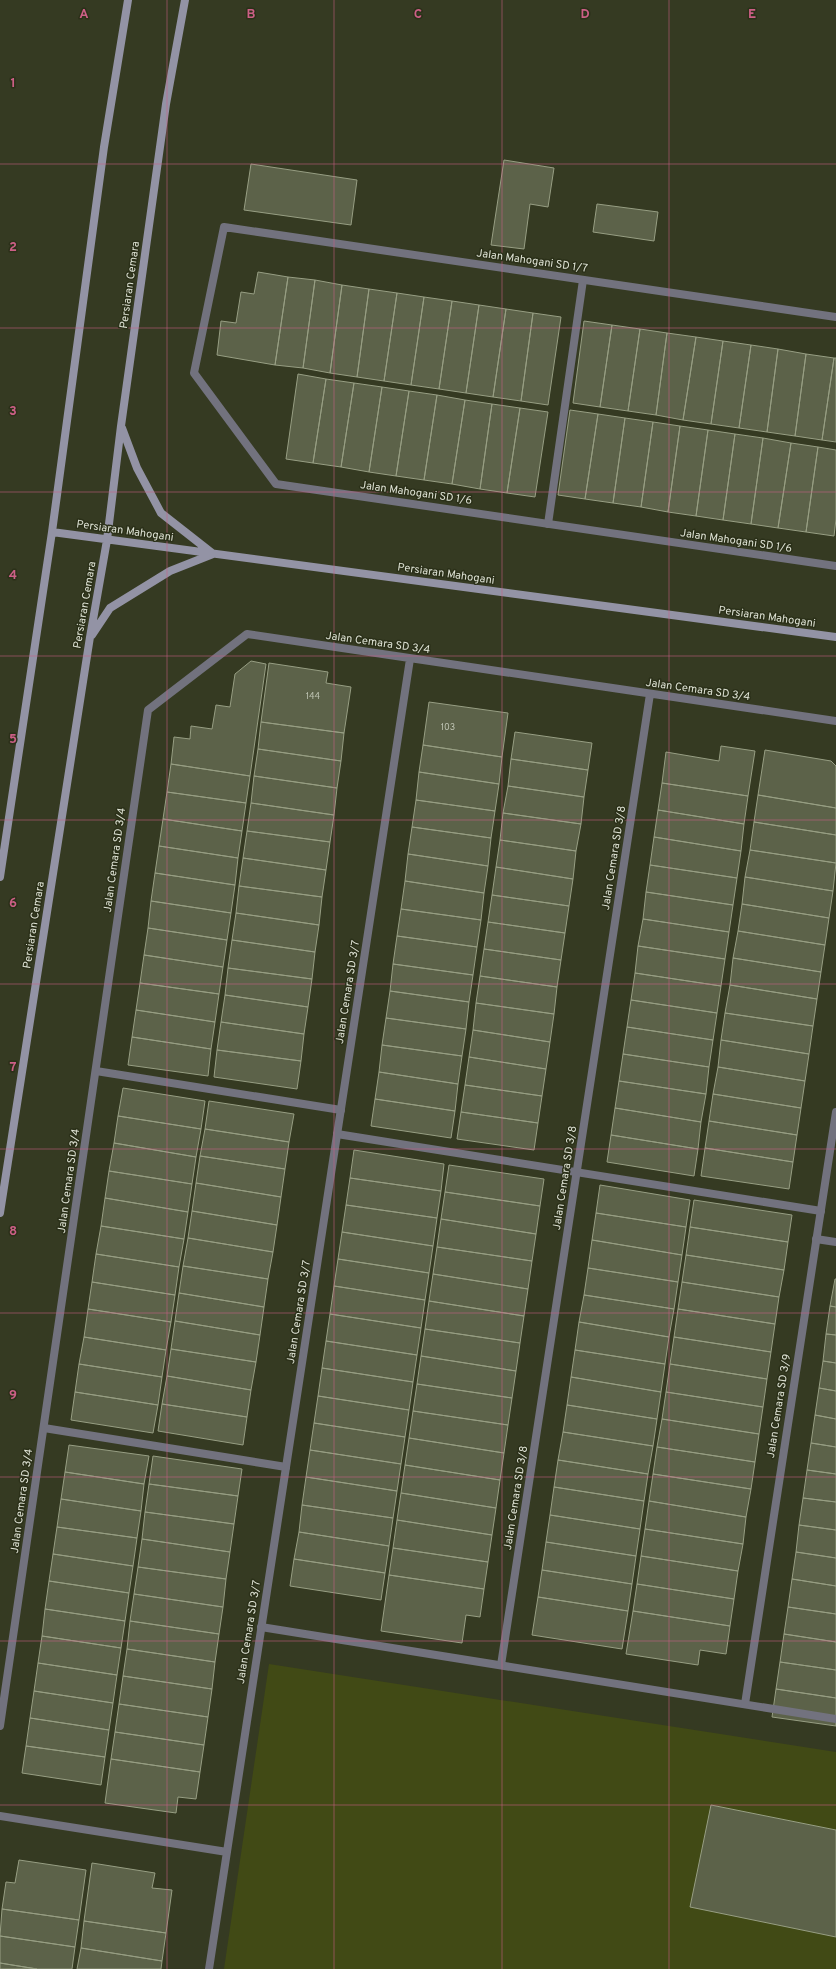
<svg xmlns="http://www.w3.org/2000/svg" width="836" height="1969" font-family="Overpass,sans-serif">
  <rect width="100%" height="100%" fill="#353a22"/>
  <path fill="#414a15" d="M269 1664 836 1752V1969H224Z"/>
  <path fill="#5c6249" stroke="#979e83" d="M504 160 554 168 548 207 530 204 524 249 491 245Z
    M251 164 357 180 351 225 244 210Z
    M597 204 658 212 654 241 593 232Z
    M258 272 288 277 275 365 217 355 221 321 236 323 241 292 254 294Z
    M288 277 315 280 303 368 275 365Z
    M315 280 342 285 330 373 303 368Z
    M342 285 369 289 357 377 330 373Z
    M369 289 397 293 384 381 357 377Z
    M397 293 424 297 411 385 384 381Z
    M424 297 452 301 439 389 411 385Z
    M452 301 479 305 466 393 439 389Z
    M479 305 506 309 493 397 466 393Z
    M506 309 533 313 521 401 493 397Z
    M533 313 561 317 548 405 521 401Z
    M584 321 612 325 600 407 573 403Z
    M612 325 640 329 628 411 600 407Z
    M640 329 667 333 656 415 628 411Z
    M667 333 696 337 683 420 656 415Z
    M696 337 723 341 711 424 683 420Z
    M723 341 751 345 739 428 711 424Z
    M751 345 778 349 767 432 739 428Z
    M778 349 806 354 795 436 767 432Z
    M806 354 834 358 822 440 795 436Z
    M834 358H836V442L822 440Z
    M298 374 326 379 313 463 286 459Z
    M326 379 354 383 341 467 313 463Z
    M354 383 382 387 369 472 341 467Z
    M382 387 409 391 396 476 369 472Z
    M409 391 437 395 424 480 396 476Z
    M437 395 465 400 452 484 424 480Z
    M465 400 492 404 480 489 452 484Z
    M492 404 520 408 507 493 480 489Z
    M520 408 548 412 535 497 507 493Z
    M570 410 598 414 585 499 558 495Z
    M598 414 625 418 613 503 585 499Z
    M625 418 653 422 641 507 613 503Z
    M653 422 680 426 668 512 641 507Z
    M680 426 708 430 696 516 668 512Z
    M708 430 735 434 723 520 696 516Z
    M735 434 763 438 751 524 723 520Z
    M763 438 791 443 778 528 751 524Z
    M791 443 818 447 806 532 778 528Z
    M818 447 836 450V519L834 536 806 532Z
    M251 661 266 664 250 776 171 764 174 737 190 739 191 726 212 729 216 705 230 707 235 674Z
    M269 663 328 672 326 683 351 687 344 733 261 722Z
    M429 702 508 713 502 757 423 745Z
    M261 722 344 733 341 761 258 749Z
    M515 732 592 743 588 770 511 759Z
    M423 745 502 757 499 784 419 772Z
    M721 746 755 751 748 796 662 783 666 752 719 761Z
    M258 749 341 761 337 788 254 776Z
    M765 750 831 761 836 766V808L758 795Z
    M511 759 588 770 584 797 508 786Z
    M171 764 250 776 246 803 167 792Z
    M419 772 499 784 495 811 416 800Z
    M254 776 337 788 334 815 251 803Z
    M662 783 748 796 744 824 658 810Z
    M508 786 584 797 581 824 503 813Z
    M167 792 246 803 242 831 163 819Z
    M758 795 836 808V835L754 822Z
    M416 800 495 811 491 838 412 827Z
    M251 803 334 815 330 842 247 831Z
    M658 810 744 824 741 851 654 837Z
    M503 813 581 824 576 851 500 840Z
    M163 819 242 831 238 858 159 846Z
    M754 822 836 835V863L750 850Z
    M412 827 491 838 488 866 408 854Z
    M247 831 330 842 326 870 243 858Z
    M654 837 741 851 737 878 650 865Z
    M500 840 576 851 573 879 496 867Z
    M159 846 238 858 235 885 155 873Z
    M750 850 836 863 833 891 745 877Z
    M408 854 488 866 484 893 405 881Z
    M243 858 326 870 322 897 239 886Z
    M650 865 737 878 733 905 646 892Z
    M496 867 573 879 569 906 492 895Z
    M155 873 235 885 231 913 151 901Z
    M745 877 833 891 829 918 742 904Z
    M405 881 484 893 481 920 401 909Z
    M239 886 322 897 319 925 236 913Z
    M646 892 733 905 729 932 643 919Z
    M492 895 569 906 565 933 488 922Z
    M151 901 231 913 227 940 148 928Z
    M742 904 829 918 825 945 738 931Z
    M401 909 481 920 477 947 397 936Z
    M236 913 319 925 315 952 232 940Z
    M643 919 729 932 725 959 638 946Z
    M488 922 565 933 561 960 484 949Z
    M148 928 227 940 223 967 144 955Z
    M738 931 825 945 821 972 733 958Z
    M397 936 477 947 473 975 393 964Z
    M232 940 315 952 312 979 228 968Z
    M638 946 725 959 721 986 635 973Z
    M484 949 561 960 557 987 480 976Z
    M144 955 223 967 219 994 140 983Z
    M733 958 821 972 817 999 730 985Z
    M393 964 473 975 469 1002 390 991Z
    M228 968 312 979 308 1007 225 995Z
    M635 973 721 986 717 1013 631 1000Z
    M480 976 557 987 554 1014 476 1003Z
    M140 983 219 994 215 1022 136 1010Z
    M730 985 817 999 813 1026 725 1013Z
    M390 991 469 1002 466 1029 386 1018Z
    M225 995 308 1007 304 1034 221 1022Z
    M631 1000 717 1013 713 1040 627 1027Z
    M476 1003 554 1014 550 1042 473 1030Z
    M136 1010 215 1022 211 1049 132 1037Z
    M725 1013 813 1026 809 1054 721 1040Z
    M386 1018 466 1029 462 1056 382 1045Z
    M221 1022 304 1034 301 1061 217 1050Z
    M627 1027 713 1040 709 1067 623 1054Z
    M473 1030 550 1042 546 1069 469 1057Z
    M132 1037 211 1049 208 1076 128 1065Z
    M721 1040 809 1054 805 1081 718 1067Z
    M382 1045 462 1056 458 1084 379 1072Z
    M217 1050 301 1061 297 1089 214 1077Z
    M623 1054 709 1067 706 1094 619 1081Z
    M469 1057 546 1069 542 1096 465 1085Z
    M718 1067 805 1081 801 1108 713 1094Z
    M379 1072 458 1084 455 1111 375 1099Z
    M619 1081 706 1094 701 1122 615 1108Z
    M465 1085 542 1096 538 1123 461 1112Z
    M123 1088 205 1101 201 1129 118 1116Z
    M713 1094 801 1108 797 1135 709 1121Z
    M375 1099 455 1111 451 1138 371 1126Z
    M209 1101 294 1114 289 1142 205 1129Z
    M615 1108 701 1122 698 1149 611 1135Z
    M461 1112 538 1123 534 1150 457 1139Z
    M118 1116 201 1129 196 1157 114 1143Z
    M709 1121 797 1135 793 1162 705 1148Z
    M205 1129 289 1142 285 1169 200 1156Z
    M611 1135 698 1149 694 1176 607 1162Z
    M114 1143 196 1157 192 1184 109 1171Z
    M705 1148 793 1162 789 1189 701 1176Z
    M354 1150 444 1164 441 1191 350 1178Z
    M200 1156 285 1169 281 1197 196 1183Z
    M449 1165 544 1179 540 1206 445 1192Z
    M109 1171 192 1184 188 1212 105 1198Z
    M350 1178 441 1191 437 1218 346 1205Z
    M196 1183 281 1197 277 1225 192 1211Z
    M600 1185 690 1200 686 1227 596 1213Z
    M445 1192 540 1206 536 1234 441 1219Z
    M105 1198 188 1212 184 1239 101 1226Z
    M694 1200 792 1215 788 1242 690 1227Z
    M346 1205 437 1218 433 1246 342 1232Z
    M192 1211 277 1225 273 1252 188 1238Z
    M596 1213 686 1227 682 1255 592 1240Z
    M441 1219 536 1234 532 1261 437 1247Z
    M101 1226 184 1239 179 1267 96 1254Z
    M690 1227 788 1242 784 1270 686 1255Z
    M342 1232 433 1246 429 1273 338 1259Z
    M188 1238 273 1252 268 1279 183 1266Z
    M592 1240 682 1255 678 1282 588 1268Z
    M437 1247 532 1261 528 1289 433 1274Z
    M96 1254 179 1267 175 1295 92 1282Z
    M686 1255 784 1270 779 1297 682 1282Z
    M338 1259 429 1273 425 1300 334 1286Z
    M183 1266 268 1279 264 1307 179 1293Z
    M588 1268 678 1282 674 1309 584 1295Z
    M433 1274 528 1289 524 1316 429 1301Z
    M835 1279H836V1307L830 1306Z
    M92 1282 175 1295 171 1322 88 1309Z
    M682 1282 779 1297 775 1324 678 1309Z
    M334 1286 425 1300 421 1328 330 1314Z
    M179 1293 264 1307 260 1335 175 1321Z
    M584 1295 674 1309 669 1337 579 1322Z
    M429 1301 524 1316 520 1343 425 1329Z
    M830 1306 836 1307V1335L826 1334Z
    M88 1309 171 1322 166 1350 84 1337Z
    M678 1309 775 1324 771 1352 674 1337Z
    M330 1314 421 1328 417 1355 326 1341Z
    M175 1321 260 1335 256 1362 171 1349Z
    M579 1322 669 1337 665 1364 575 1350Z
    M425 1329 520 1343 516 1371 421 1356Z
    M826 1334 836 1335V1363L823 1361Z
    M84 1337 166 1350 162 1377 79 1364Z
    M674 1337 771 1352 767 1379 670 1364Z
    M326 1341 417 1355 413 1382 322 1368Z
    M171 1349 256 1362 251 1390 167 1376Z
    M575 1350 665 1364 661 1392 571 1377Z
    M421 1356 516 1371 512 1398 417 1384Z
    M823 1361 836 1363V1391L819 1388Z
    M79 1364 162 1377 158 1405 75 1392Z
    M670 1364 767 1379 763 1407 666 1392Z
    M322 1368 413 1382 409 1410 318 1396Z
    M167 1376 251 1390 247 1417 162 1404Z
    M571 1377 661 1392 657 1419 567 1405Z
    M417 1384 512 1398 508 1425 413 1411Z
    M819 1388 836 1391V1419L815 1415Z
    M75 1392 158 1405 153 1433 71 1420Z
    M666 1392 763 1407 759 1434 662 1419Z
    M318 1396 409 1410 405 1437 314 1423Z
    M162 1404 247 1417 243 1445 158 1431Z
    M567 1405 657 1419 653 1446 563 1432Z
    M413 1411 508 1425 504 1453 409 1438Z
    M815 1415 836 1419V1447L811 1443Z
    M662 1419 759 1434 755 1462 657 1447Z
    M314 1423 405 1437 401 1464 310 1450Z
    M563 1432 653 1446 648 1474 558 1460Z
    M409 1438 504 1453 500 1480 405 1465Z
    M811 1443 836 1447V1474L807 1470Z
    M69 1445 149 1456 144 1484 65 1472Z
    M657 1447 755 1462 751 1489 653 1474Z
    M310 1450 401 1464 397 1491 306 1477Z
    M153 1456 242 1469 238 1496 149 1484Z
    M558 1460 648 1474 644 1501 554 1487Z
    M405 1465 500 1480 496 1508 401 1493Z
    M807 1470 836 1474V1502L803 1498Z
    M65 1472 144 1484 141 1511 61 1499Z
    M653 1474 751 1489 746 1517 649 1501Z
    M306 1477 397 1491 393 1518 302 1505Z
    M149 1484 238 1496 234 1524 145 1512Z
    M554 1487 644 1501 640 1529 550 1515Z
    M401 1493 496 1508 492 1535 397 1520Z
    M803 1498 836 1502V1530L799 1525Z
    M61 1499 141 1511 137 1538 57 1527Z
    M649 1501 746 1517 743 1544 645 1529Z
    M302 1505 393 1518 389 1546 299 1532Z
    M145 1512 234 1524 230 1552 142 1539Z
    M550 1515 640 1529 636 1556 546 1542Z
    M397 1520 492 1535 488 1562 393 1548Z
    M799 1525 836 1530V1558L796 1552Z
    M57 1527 137 1538 133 1566 53 1554Z
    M645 1529 743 1544 738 1571 641 1556Z
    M299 1532 389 1546 385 1573 294 1559Z
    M142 1539 230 1552 226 1579 138 1567Z
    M546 1542 636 1556 632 1584 542 1570Z
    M393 1548 488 1562 484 1589 389 1575Z
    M796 1552 836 1558V1586L792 1579Z
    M53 1554 133 1566 129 1593 49 1581Z
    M641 1556 738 1571 734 1599 637 1584Z
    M294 1559 385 1573 381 1600 290 1586Z
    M138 1567 226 1579 223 1607 134 1594Z
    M542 1570 632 1584 628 1611 538 1597Z
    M389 1575 484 1589 480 1617 466 1615 462 1643 381 1631Z
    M792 1579 836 1586V1614L788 1607Z
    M49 1581 129 1593 125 1621 45 1609Z
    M637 1584 734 1599 730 1626 633 1611Z
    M134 1594 223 1607 219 1634 130 1621Z
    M538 1597 628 1611 622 1649 532 1635Z
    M788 1607 836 1614V1642L784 1634Z
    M45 1609 125 1621 121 1648 42 1636Z
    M633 1611 730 1626 726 1654 700 1650 698 1665 626 1654Z
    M130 1621 219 1634 215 1662 127 1649Z
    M784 1634 836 1642V1670L780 1662Z
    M42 1636 121 1648 117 1675 38 1663Z
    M127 1649 215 1662 212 1689 123 1676Z
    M780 1662 836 1670V1698L776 1689Z
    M38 1663 117 1675 113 1703 34 1691Z
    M123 1676 212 1689 208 1717 119 1704Z
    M776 1689 836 1698V1726L772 1717Z
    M34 1691 113 1703 109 1730 30 1718Z
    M119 1704 208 1717 204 1745 115 1732Z
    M30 1718 109 1730 105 1757 26 1746Z
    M115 1732 204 1745 200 1772 111 1759Z
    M26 1746 105 1757 101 1785 22 1773Z
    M111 1759 200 1772 196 1799 178 1797 176 1813 105 1803Z
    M711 1805 836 1830V1937L690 1907Z
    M19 1860 86 1870 79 1920 2 1909 6 1882 15 1883Z
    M92 1863 155 1873 152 1888 172 1890 166 1933 84 1921Z
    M2 1909 79 1920 75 1947 0 1936Z
    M84 1921 166 1933 162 1961 81 1948Z
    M0 1936 75 1947 72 1969H37L0 1963Z
    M81 1948 162 1961 161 1969H77Z
    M0 1963 37 1969H0Z"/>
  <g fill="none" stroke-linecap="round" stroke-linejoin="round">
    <path stroke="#72727e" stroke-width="8" d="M548 524 583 280
      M96 1071 341 1110
      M337 1134 821 1211
      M816 1239 836 1242
      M44 1428 286 1467
      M261 1627 836 1719"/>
    <path stroke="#72727e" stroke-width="8" d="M836 317 224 227 194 373 276 484 836 566
      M501 1665 650 694
      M745 1704 836 1112
      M0 1726 148 710 247 634 836 721
      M0 1816 227 1852
      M209 1969 410 659"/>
    <path stroke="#9393a5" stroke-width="8" d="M122 428 137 468 161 513 212 553
      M52 532 836 637
      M92 635 110 608 170 571 213 554
      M0 877 52 532 104 147 128 0
      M0 1213 90 637 107 540 121 426 166 104 185 0"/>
  </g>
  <path fill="none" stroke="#cc5f86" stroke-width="1" stroke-opacity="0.55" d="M167 0V1969M334 0V1969M502 0V1969M669 0V1969M0 164H836M0 328H836M0 492H836M0 656H836M0 820H836M0 984H836M0 1149H836M0 1313H836M0 1477H836M0 1641H836M0 1805H836"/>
  <g text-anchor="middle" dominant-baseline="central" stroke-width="3" stroke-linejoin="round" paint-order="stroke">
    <g font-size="9" fill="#bec3b2">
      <text x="313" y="696">144</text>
      <text x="448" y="727">103</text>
    </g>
    <g font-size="11" fill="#dfe3d5" stroke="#2b3019">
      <text transform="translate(532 261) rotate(8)">Jalan Mahogani SD 1/7</text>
      <text transform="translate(130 285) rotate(-82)">Persiaran Cemara</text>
      <text transform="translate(416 493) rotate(8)">Jalan Mahogani SD 1/6</text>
      <text transform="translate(125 531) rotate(8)">Persiaran Mahogani</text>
      <text transform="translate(736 541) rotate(8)">Jalan Mahogani SD 1/6</text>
      <text transform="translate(446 574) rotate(8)">Persiaran Mahogani</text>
      <text transform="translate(85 605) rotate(-80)">Persiaran Cemara</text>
      <text transform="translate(767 617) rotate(8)">Persiaran Mahogani</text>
      <text transform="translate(378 643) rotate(8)">Jalan Cemara SD 3/4</text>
      <text transform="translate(698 690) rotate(8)">Jalan Cemara SD 3/4</text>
      <text transform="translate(614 858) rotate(-81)">Jalan Cemara SD 3/8</text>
      <text transform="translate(115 860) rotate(-82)">Jalan Cemara SD 3/4</text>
      <text transform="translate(34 925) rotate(-81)">Persiaran Cemara</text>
      <text transform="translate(348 992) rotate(-81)">Jalan Cemara SD 3/7</text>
      <text transform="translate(565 1178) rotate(-81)">Jalan Cemara SD 3/8</text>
      <text transform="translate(69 1181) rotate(-82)">Jalan Cemara SD 3/4</text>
      <text transform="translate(299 1312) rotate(-81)">Jalan Cemara SD 3/7</text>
      <text transform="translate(779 1406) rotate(-81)">Jalan Cemara SD 3/9</text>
      <text transform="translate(516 1498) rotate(-81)">Jalan Cemara SD 3/8</text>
      <text transform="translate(22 1501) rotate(-82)">Jalan Cemara SD 3/4</text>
      <text transform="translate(249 1632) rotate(-81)">Jalan Cemara SD 3/7</text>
    </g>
  </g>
  <g font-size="13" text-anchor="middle" font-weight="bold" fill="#cc5f86" stroke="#2b3019" stroke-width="3" stroke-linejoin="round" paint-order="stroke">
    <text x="84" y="18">A</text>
    <text x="251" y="18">B</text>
    <text x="418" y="18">C</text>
    <text x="585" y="18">D</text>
    <text x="752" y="18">E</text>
    <text x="13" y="87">1</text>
    <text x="13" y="251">2</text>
    <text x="13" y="415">3</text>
    <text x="13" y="579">4</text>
    <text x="13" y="743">5</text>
    <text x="13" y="907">6</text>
    <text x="13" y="1071">7</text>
    <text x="13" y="1235">8</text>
    <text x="13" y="1399">9</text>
  </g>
</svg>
